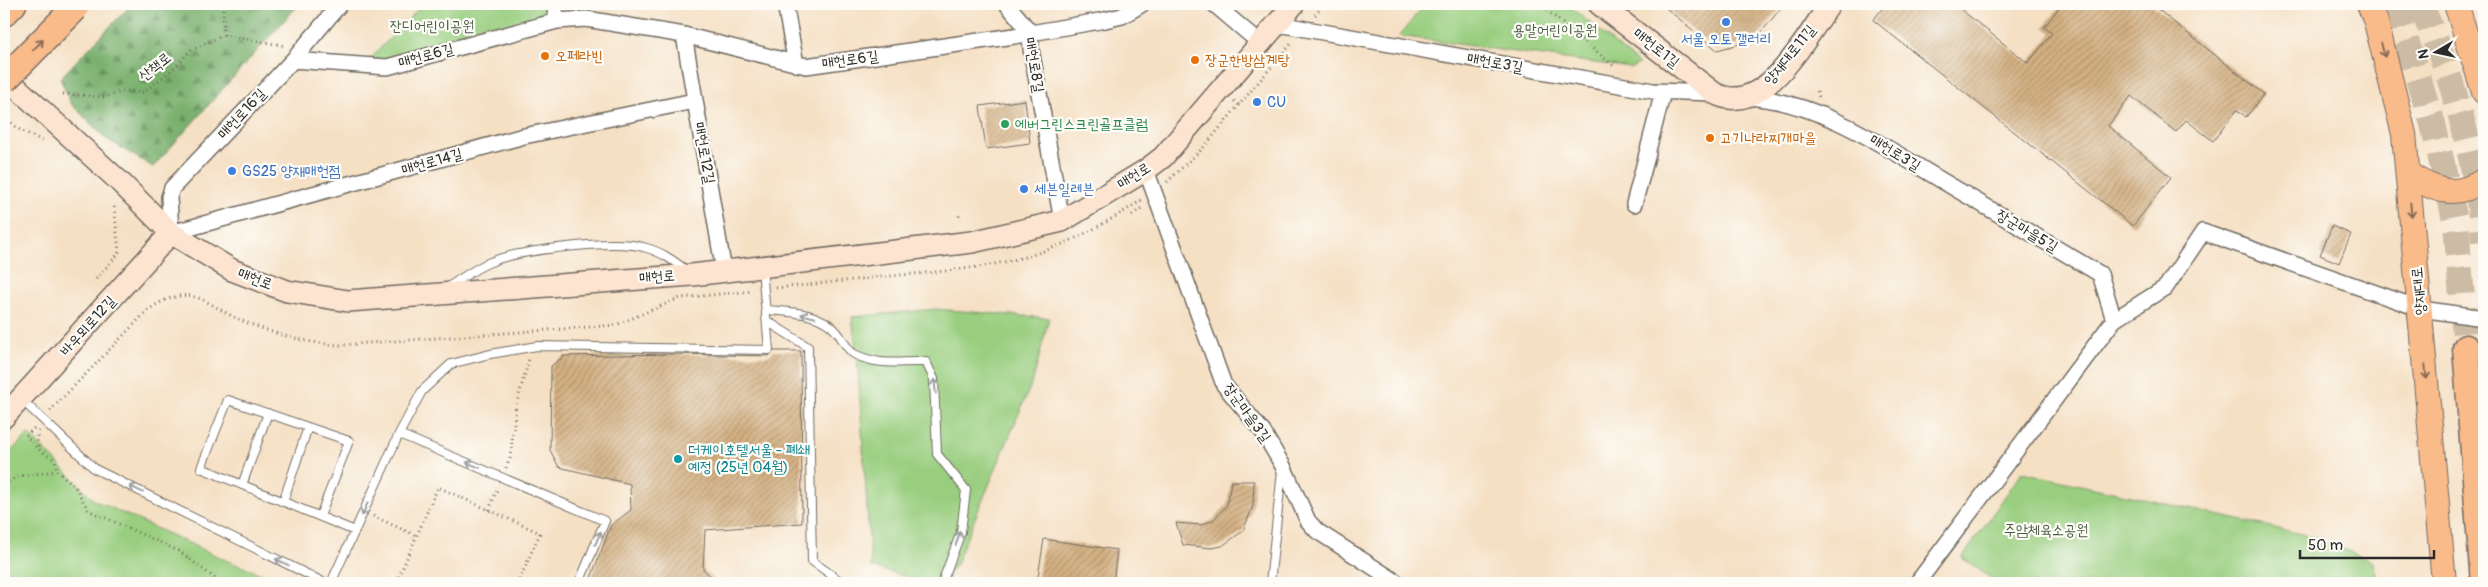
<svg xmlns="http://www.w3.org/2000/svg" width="2488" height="587" font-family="Pangolin,'Poor Story',sans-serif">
  <defs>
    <pattern id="forest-firs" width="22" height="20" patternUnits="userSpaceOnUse" patternTransform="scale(1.25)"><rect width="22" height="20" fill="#7ab16e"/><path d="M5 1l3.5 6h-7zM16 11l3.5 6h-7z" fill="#64905b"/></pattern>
    <pattern id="building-hatch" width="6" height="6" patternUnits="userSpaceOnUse" patternTransform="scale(1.25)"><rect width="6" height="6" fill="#d4b183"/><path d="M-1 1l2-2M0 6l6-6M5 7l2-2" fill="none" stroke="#ac906b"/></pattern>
  </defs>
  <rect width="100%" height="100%" fill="#fdfcf7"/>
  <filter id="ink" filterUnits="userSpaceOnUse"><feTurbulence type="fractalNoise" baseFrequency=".02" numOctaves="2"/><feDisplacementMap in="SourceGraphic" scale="10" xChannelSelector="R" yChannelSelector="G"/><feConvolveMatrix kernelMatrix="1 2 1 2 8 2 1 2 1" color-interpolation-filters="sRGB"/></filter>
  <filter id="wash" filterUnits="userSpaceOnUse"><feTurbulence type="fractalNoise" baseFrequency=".0096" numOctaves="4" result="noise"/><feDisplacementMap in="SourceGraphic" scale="20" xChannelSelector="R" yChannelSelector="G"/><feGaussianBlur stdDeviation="1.12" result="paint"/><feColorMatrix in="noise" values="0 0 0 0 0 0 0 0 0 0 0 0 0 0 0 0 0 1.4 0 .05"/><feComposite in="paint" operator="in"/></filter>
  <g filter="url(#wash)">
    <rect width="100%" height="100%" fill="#f5e0c4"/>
    <path fill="#99ce7f" stroke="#627c55" d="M423 4H550L552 13 388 60 368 61Z
      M1425 4H1567L1639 64 1631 68 1399 36Z
      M936 309 1049 318 1033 380 955 566 939 583H931L871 567 857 356 852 317Z
      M29 434 94 500 230 562 285 583H4V458Z
      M2022 472 2302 534 2372 560 2379 583H1998L1962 558Z"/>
    <path fill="url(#forest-firs)" stroke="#526e4c" d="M132 4H299L153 167 105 138 71 104 60 78Z"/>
    <g id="blocks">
      <path fill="url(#building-hatch)" d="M1661 4H1784L1755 40 1717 50Z
        M1886 4H1954L2028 63 2052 33 2044 27 2062 4H2151L2264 94 2246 117 2237 110 2213 141 2186 120 2176 132 2131 96 2108 126 2171 177 2133 226 1873 20Z
        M1025 100 1030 143 986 149 980 106Z
        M2332 226 2351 234 2339 263 2320 255Z
        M774 351H801L802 523 705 530 703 569 718 583H589L611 525 631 510 630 484 559 467 550 450 551 366 564 356 670 354 769 356Z
        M1231 481H1254L1253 506 1243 531 1222 546 1211 548 1183 545 1176 523 1201 525 1213 520 1227 505Z
        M1044 539 1117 550 1113 583H1037Z"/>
    </g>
  </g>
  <g filter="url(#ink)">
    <use href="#blocks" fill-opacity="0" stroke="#726a61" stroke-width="1"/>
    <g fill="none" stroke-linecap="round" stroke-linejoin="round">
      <path stroke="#cdbca5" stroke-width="26" stroke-dasharray="26 13" stroke-linecap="butt" d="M2394 4 2433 124 2456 224 2466 348
        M2420 4C2454 78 2476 159 2484 241"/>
      <g stroke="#726a61" stroke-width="10">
        <path id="lane" d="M448 287C461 279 474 269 488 263 516 250 614 239 643 247 660 251 673 260 687 271
          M766 310C790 312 821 312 837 332 843 339 847 350 854 354 882 367 897 361 926 362L934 379 937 454 966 490 961 532 942 583
          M767 321 808 347 812 561 843 583
          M22 400 95 469 325 583
          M399 434 422 391 451 364 490 354 537 346 769 350 762 268
          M242 485 268 413
          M283 502 308 427
          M320 516 349 441 228 400 201 468 355 531
          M331 583 399 434 605 521 579 583
          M1150 583H1155
          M1270 583 1282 471"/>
      </g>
      <g stroke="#726a61" stroke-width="18">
        <path id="street" d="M340 4 293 60 172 188 169 197 171 233 524 136 694 101
          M554 4 557 21
          M785 4 796 64
          M1007 4 1030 32 1031 49 1062 221
          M1214 4 1261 44
          M1278 24 1653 91 1714 93
          M684 35 724 272
          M293 60 387 67 557 21 586 19 684 35 806 66 1014 36 1105 20 1122 16 1142 4
          M1748 97C1821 102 1885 147 1946 183 1997 213 2049 244 2100 274L2114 320 1917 583
          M1648 153 1634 204 1663 92
          M1146 170 1224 385 1263 432 1283 466 1308 521 1317 531 1398 583
          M2114 320 2166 287 2203 232 2421 309 2484 318"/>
      </g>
      <g stroke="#726a61" stroke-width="24">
        <path id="secondary" d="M1599 4 1714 93C1763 120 1806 37 1830 4
          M4 76 119 181 171 233 232 270 287 291 348 301 692 275 972 242 1062 221 1146 170 1163 157 1294 4
          M4 417 171 233"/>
      </g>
      <g stroke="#726a61" stroke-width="26">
        <path id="primary" d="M2369 4 2376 22 2404 134 2444 583
          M2456 4 2484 92
          M2408 174C2435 191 2455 199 2484 180"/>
      </g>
      <g stroke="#726a61" stroke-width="29">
        <path id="highway" d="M4 13 13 4
          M2466 348 2484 583"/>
      </g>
      <path stroke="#726a61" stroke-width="3" stroke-dasharray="1 4" stroke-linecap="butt" d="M1539 4 1615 67
        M1315 15 1324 4
        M224 35 223 9 227 4
        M1817 91 1819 97
        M63 94 105 97 125 91 144 92 173 69 191 50 224 35 286 46
        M1234 101 1239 105 1292 43
        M4 116 18 129 45 142
        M1167 182 1203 148 1239 105
        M959 215 960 220
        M1132 215 1143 207
        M96 279 119 253 114 204
        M776 288C818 284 860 279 901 275 950 271 998 267 1044 251 1079 239 1111 220 1142 200
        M50 411 148 310C159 302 177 293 191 296 204 298 223 312 236 318 267 332 307 344 341 345L616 325 680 298 753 291
        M34 428 26 436 38 449
        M39 431 37 435 38 449 55 460 57 471
        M506 468 510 459 516 406 529 359
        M4 484 19 476 57 471 74 485 88 510 179 551 221 583
        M489 510 498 487
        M373 516 417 536
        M402 583 397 581 438 487 540 533 518 583"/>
      <use href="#lane" stroke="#fff" stroke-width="8"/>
      <use href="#street" stroke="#fff" stroke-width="15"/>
      <use href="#secondary" stroke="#fde4d1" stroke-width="21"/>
      <use href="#primary" stroke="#fabb8b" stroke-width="24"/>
      <use href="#highway" stroke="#fabb8b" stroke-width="26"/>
      <g stroke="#726a61" stroke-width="29" stroke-linecap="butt">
        <path id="highway-bridge" d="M4 80 75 8"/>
      </g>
      <use href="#highway-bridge" stroke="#fabb8b" stroke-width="26"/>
    </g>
    <defs><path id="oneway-shaft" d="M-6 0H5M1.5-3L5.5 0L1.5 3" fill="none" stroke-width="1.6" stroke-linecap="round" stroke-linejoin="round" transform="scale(1.25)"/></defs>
    <g stroke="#886c56">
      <use href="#oneway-shaft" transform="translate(38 45) rotate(-46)"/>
      <use href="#oneway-shaft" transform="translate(2383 50) rotate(76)"/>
      <use href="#oneway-shaft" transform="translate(2411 210) rotate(84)"/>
      <use href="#oneway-shaft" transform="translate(2426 372) rotate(85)"/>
    </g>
    <g stroke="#a0a0a0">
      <use href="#oneway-shaft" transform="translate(808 316) rotate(-166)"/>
      <use href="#oneway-shaft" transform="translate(935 386) rotate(-96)"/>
      <use href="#oneway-shaft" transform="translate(473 465) rotate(-157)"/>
      <use href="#oneway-shaft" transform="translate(136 489) rotate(-154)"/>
      <use href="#oneway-shaft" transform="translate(365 509) rotate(114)"/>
      <use href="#oneway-shaft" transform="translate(598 538) rotate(-67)"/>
      <use href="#oneway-shaft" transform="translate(958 538) rotate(-72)"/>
      <use href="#oneway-shaft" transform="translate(282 562) rotate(-154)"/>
    </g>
  </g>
  <g fill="#3f7fe0" stroke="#fdfcf7" stroke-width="2">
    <circle cx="1726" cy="22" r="5"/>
    <circle cx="1257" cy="102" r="5"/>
    <circle cx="232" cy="171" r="5"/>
    <circle cx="1024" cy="189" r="5"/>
  </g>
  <g fill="#e8710a" stroke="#fdfcf7" stroke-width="2">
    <circle cx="545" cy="56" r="5"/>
    <circle cx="1195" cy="60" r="5"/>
    <circle cx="1710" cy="138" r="5"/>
  </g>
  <circle fill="#2e9e5b" stroke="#fdfcf7" stroke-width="2" cx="1005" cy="124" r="5"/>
  <circle fill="#0f9aa8" stroke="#fdfcf7" stroke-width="2" cx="678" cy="459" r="5"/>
  <g text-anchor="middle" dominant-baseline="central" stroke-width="4.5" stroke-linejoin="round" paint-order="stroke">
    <g font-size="15" fill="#4c5c44" stroke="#fdfcf7">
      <text x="432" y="26">잔디어린이공원</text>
      <text x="1555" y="30">용말어린이공원</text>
      <text x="2046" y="530">주암체육소공원</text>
    </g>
    <g font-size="15" fill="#366cbe" stroke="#fdfcf7" text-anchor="start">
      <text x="1726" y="39" text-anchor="middle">서울 오토 갤러리</text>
      <text x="1267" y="102">CU</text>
      <text x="242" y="171">GS25 양재매헌점</text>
      <text x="1034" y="189">세븐일레븐</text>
    </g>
    <g font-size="15" fill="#2b2b2b" stroke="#fdfcf7">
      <text transform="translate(1656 48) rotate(38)">매헌로1길</text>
      <text transform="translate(1790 55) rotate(-51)">양재대로11길</text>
      <text transform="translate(426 56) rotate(-15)">매헌로6길</text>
      <text transform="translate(850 60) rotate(-8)">매헌로6길</text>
      <text transform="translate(1495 63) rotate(10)">매헌로3길</text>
      <text transform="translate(1034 65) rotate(80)">매헌로8길</text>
      <text transform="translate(155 67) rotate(-38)">산책로</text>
      <text transform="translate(242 114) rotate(-47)">매헌로16길</text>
      <text transform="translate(704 153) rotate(80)">매헌로12길</text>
      <text transform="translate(1895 153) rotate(31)">매헌로3길</text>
      <text transform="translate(432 162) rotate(-16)">매헌로14길</text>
      <text transform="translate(1134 176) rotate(-32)">매헌로</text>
      <text transform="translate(2027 231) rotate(31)">장군마을5길</text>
      <text transform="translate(657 277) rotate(-4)">매헌로</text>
      <text transform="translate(255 279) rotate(21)">매헌로</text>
      <text transform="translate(2419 291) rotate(-95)">양재대로</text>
      <text transform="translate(88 326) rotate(-48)">바우뫼로12길</text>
      <text transform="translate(1247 413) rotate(54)">장군마을3길</text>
    </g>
    <g font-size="15" fill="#c56008" stroke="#fdfcf7" text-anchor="start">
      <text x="555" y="56">오페라빈</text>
      <text x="1205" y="60">장군한방삼계탕</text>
      <text x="1720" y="138">고기나라찌개마을</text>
    </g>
    <g font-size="15" fill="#27864d" stroke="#fdfcf7" text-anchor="start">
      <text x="1015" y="124">에버그린스크린골프클럼</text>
    </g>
    <g font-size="15" fill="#0d838f" stroke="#fdfcf7" text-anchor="start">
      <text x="688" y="450">더케이호텔서울 - 폐쇄<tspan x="688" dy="17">예정 (25년 04월)</tspan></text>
    </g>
  </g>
  <rect width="2488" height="587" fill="none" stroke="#fdfcf7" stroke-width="20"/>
  <g transform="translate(2436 52) rotate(261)" stroke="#fdfcf7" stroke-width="4" paint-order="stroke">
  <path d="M0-4L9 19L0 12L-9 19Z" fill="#2b2b2b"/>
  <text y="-8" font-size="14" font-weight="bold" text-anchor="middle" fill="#2b2b2b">N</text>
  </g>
  <path d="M2300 550v8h134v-8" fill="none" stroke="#2b2b2b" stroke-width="2.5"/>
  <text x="2308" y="550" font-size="15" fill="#2b2b2b" stroke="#fdfcf7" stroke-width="4" paint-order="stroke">50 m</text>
</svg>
